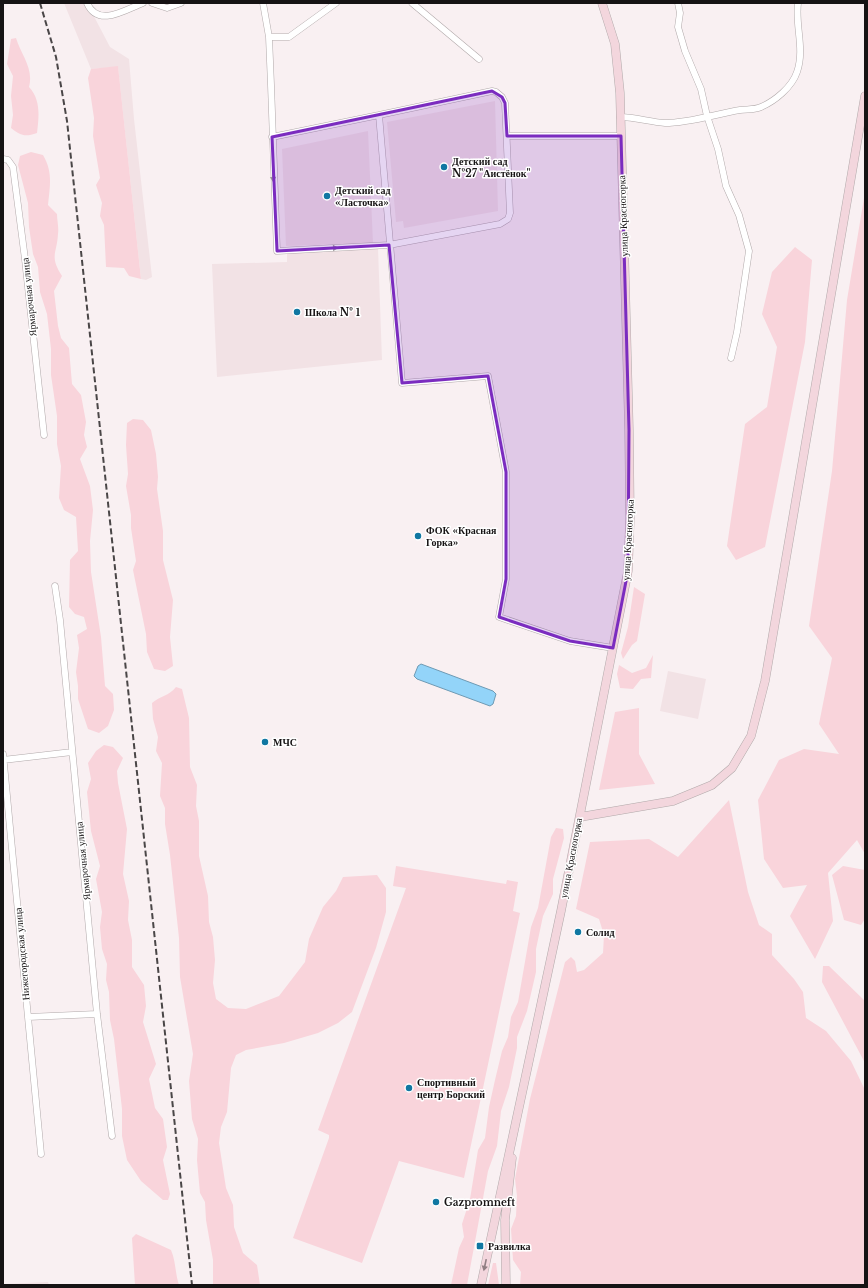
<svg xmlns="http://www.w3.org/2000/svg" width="868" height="1288" font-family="'Libre Baskerville',serif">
  <rect width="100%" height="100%" fill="#f9f0f2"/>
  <path fill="#f2e2e5" d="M64 3H87L110 47 129 59 134 119 152 277 146 280 141 279 118 67 91 69Z
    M495 101 498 211 404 228 403 221 396 222 387 122Z
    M368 131 373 243 286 246 282 149Z
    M378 248 382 360 217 377 212 264 287 262V252Z
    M668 671 706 679 698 719 660 711Z
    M48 1282 49 1285H3V1284Z"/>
  <path fill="#f9d4db" d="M16 38C21 55 34 68 29 87 41 100 39 116 37 133 25 137 21 136 11 128L13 115 11 96 13 76 7 64 11 39Z
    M118 66 141 279 129 276 124 268 106 267 104 225 100 216 102 203 96 185 100 178 93 136 94 118 88 78 91 69Z
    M31 152 43 155C53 172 50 186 48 205L57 214C57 221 59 227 58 234 57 254 49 256 62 276L54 291 58 326 61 338 69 348 72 384 81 395 86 422 84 435 87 447 80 459 90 486 93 510 90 541 91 572 101 637 105 686 113 694 114 710 108 726 99 733 88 729 78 699V686L76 672 79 648 77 635 87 629 84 617 75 614 69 607 70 560 78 551 76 517 64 510 59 498 61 466 57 444V416L51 375V349L47 314 40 292 38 267 33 254 29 227 28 203 18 165 20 156Z
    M865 192V854L857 840 828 873 833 921 815 959 790 916 807 885 783 888 764 859 758 800 779 760 804 749 839 754 819 724 832 658 809 626 832 471 847 300Z
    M795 247 812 260 805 342 765 547 736 560 727 546 745 424 767 407 777 347 762 314 772 272Z
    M133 419 143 420 151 430 156 454 158 477 157 489 163 531V560L173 600 170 637 173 666 165 671 154 669 147 652 146 634 133 570 136 561 131 528V515L126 486 128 474 126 445 127 423Z
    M634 587 645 594 637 641 632 645 623 659 621 653 628 627Z
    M653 655 651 678 641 679 633 689 620 688 617 674 619 665 632 673 646 668Z
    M176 687 182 689 189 718 190 767 197 785 196 806 199 821V856L208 896 209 922 213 937 215 960 213 983 216 999 228 1008 246 1009 279 996 305 962 309 939 323 907 336 891 343 877 377 875 386 888V912L376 948 352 1012 338 1023 318 1033 284 1043 246 1050 236 1055 231 1068 227 1112 221 1127 219 1143 226 1188 233 1205 234 1227 243 1253 257 1265 260 1285H213V1260L206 1220 205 1202 200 1193 197 1160 198 1139 192 1119 189 1081 193 1054 180 977 179 938 170 855 165 824V808L160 796 162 763 156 751 158 737 153 719 152 703C160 696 169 696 176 687Z
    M639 708V754L655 784 599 790 615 712Z
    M104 745 113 747 123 758 117 771 118 783 127 829 123 874 129 901 128 920 132 940V967L144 985 146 1006 143 1022 156 1064 149 1079 155 1108 163 1119 167 1147 163 1160 170 1194 168 1200H163L141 1181 127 1160 122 1136V1109L114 1039 110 1020 109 992 106 980 107 964 102 949 100 927 102 912 96 879 100 866 91 831 87 792 91 779 88 763 96 751Z
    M729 800 748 892 759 925 772 934V955L794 979 803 992 806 1018 826 1031 851 1061 865 1090V1285H520L521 1272 513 1260 511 1229 516 1216 517 1196 515 1179 530 1099 565 962 571 957 575 961 577 972 584 970 603 953 604 935 599 919 576 909 590 842 649 839 678 857Z
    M556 828 563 829 564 838 553 879V894L543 916 536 949V972L527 1011 517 1037V1048L509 1087 501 1111 497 1146 488 1171 467 1285H451L459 1248 464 1237 462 1224 470 1199 478 1150 485 1138 489 1107 495 1080 502 1051 508 1037 511 1017 518 1002 531 927 538 908 551 837Z
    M396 866 506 884 507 880 518 882 513 911 520 913 464 1178 399 1161 362 1263 293 1238 329 1138V1135L318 1130 406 888 393 886Z
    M843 866 865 870V919L861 925 844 920 832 875Z
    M823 966H829L865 1001V1063L822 982Z
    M136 1234 171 1250C176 1262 175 1273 179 1285H135L132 1238Z
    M493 1263H496L499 1285H488Z"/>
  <path fill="#93d4f9" stroke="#6e9ab4" d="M421 664 493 691 496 694 493 704 490 706 417 679 414 676 418 666Z"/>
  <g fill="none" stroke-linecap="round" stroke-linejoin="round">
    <g stroke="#b1a9aa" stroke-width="7">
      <path id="minor" d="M87 3C98 28 125 10 143 3
        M152 3 167 8 181 3
        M263 3 269 37 271 85 277 251 389 245 500 224 508 219 510 213 505 103 502 97 496 92 492 91 379 115
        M412 3 479 59
        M678 3 680 13 678 27 685 51 701 89 707 116 718 149 726 186 739 215 749 251 737 332 731 358
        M269 37H289L336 3
        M620 117C635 117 650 122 665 123 690 123 716 114 740 110 747 109 755 110 761 107 775 101 792 87 797 72 805 49 795 26 798 3
        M507 136H621
        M272 137 379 115 402 383 488 376 506 472V579L499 617 570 641 613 648
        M3 159 8 160 13 167 25 259 44 435
        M55 586 60 620 97 1014 112 1136
        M3 754 41 1154
        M3 760 72 752
        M28 1017 97 1014"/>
    </g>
    <g stroke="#b1a9aa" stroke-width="9">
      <path id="secondary" d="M580 817 673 801 712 785 732 768 751 736 765 681 865 96
        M481 1285 561 911 628 571 630 518 629 430 620 93 615 44 602 3
        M506 1285 505 1220 512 1158"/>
    </g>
    <use href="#minor" stroke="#fff" stroke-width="6"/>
    <use href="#secondary" stroke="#f3d6dd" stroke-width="8"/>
    <path stroke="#4a4647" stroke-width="2" stroke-dasharray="6 3" stroke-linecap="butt" d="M40 3 56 57 67 121 192 1285"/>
  </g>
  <defs><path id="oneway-solid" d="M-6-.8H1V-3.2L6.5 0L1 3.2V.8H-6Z"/></defs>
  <g fill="#969595">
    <use href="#oneway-solid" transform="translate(273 176) rotate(87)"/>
    <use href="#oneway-solid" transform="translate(332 248) rotate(-3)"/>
  </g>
  <use fill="#907e83" href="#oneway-solid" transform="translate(485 1265) rotate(102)"/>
  <path fill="#7b2cbf" fill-opacity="0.2" stroke="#7b2cbf" stroke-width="3" stroke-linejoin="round" d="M492 91 502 97 505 103 507 136H621L629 430 628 571 613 648 570 641 499 617 506 579V472L488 376 402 383 389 245 277 251 272 137Z"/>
  <g fill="#1077a2" stroke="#fff" stroke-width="1.5">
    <circle cx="444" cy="167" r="4"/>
    <circle cx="327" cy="196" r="4"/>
    <circle cx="297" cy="312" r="4"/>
    <circle cx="418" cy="536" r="4"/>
    <circle cx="265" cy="742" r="4"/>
    <circle cx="578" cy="932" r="4"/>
    <circle cx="409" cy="1088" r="4"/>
    <circle cx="436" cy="1202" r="4"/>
    <rect x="476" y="1242" width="8" height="8" rx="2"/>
  </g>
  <g text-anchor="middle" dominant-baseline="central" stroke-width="3" stroke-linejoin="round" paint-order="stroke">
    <g font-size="10" font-weight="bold" fill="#161314" stroke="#fff" text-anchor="start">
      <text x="452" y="161">Детский сад<tspan x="452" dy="12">№27 "Аистёнок"</tspan></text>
      <text x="335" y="190">Детский сад<tspan x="335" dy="12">«Ласточка»</tspan></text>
      <text x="305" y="312">Школа № 1</text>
      <text x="426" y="530">ФОК «Красная<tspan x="426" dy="12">Горка»</tspan></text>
      <text x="273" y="742">МЧС</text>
      <text x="586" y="932">Солид</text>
      <text x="417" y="1082">Спортивный<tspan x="417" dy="12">центр Борский</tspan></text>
      <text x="444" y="1202">Gazpromneft</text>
      <text x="488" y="1246">Развилка</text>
    </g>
    <g font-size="10" fill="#161314" stroke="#fff">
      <text transform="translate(623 216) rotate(-92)">улица Красногорка</text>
      <text transform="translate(29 297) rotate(-96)">Ярмарочная улица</text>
      <text transform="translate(628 540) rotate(-87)">улица Красногорка</text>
      <text transform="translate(571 858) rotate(-79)">улица Красногорка</text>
      <text transform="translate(83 861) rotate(-96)">Ярмарочная улица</text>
      <text transform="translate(22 954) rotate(-95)">Нижегородская улица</text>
    </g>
  </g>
  <rect width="868" height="1288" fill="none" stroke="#161314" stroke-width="8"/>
</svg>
